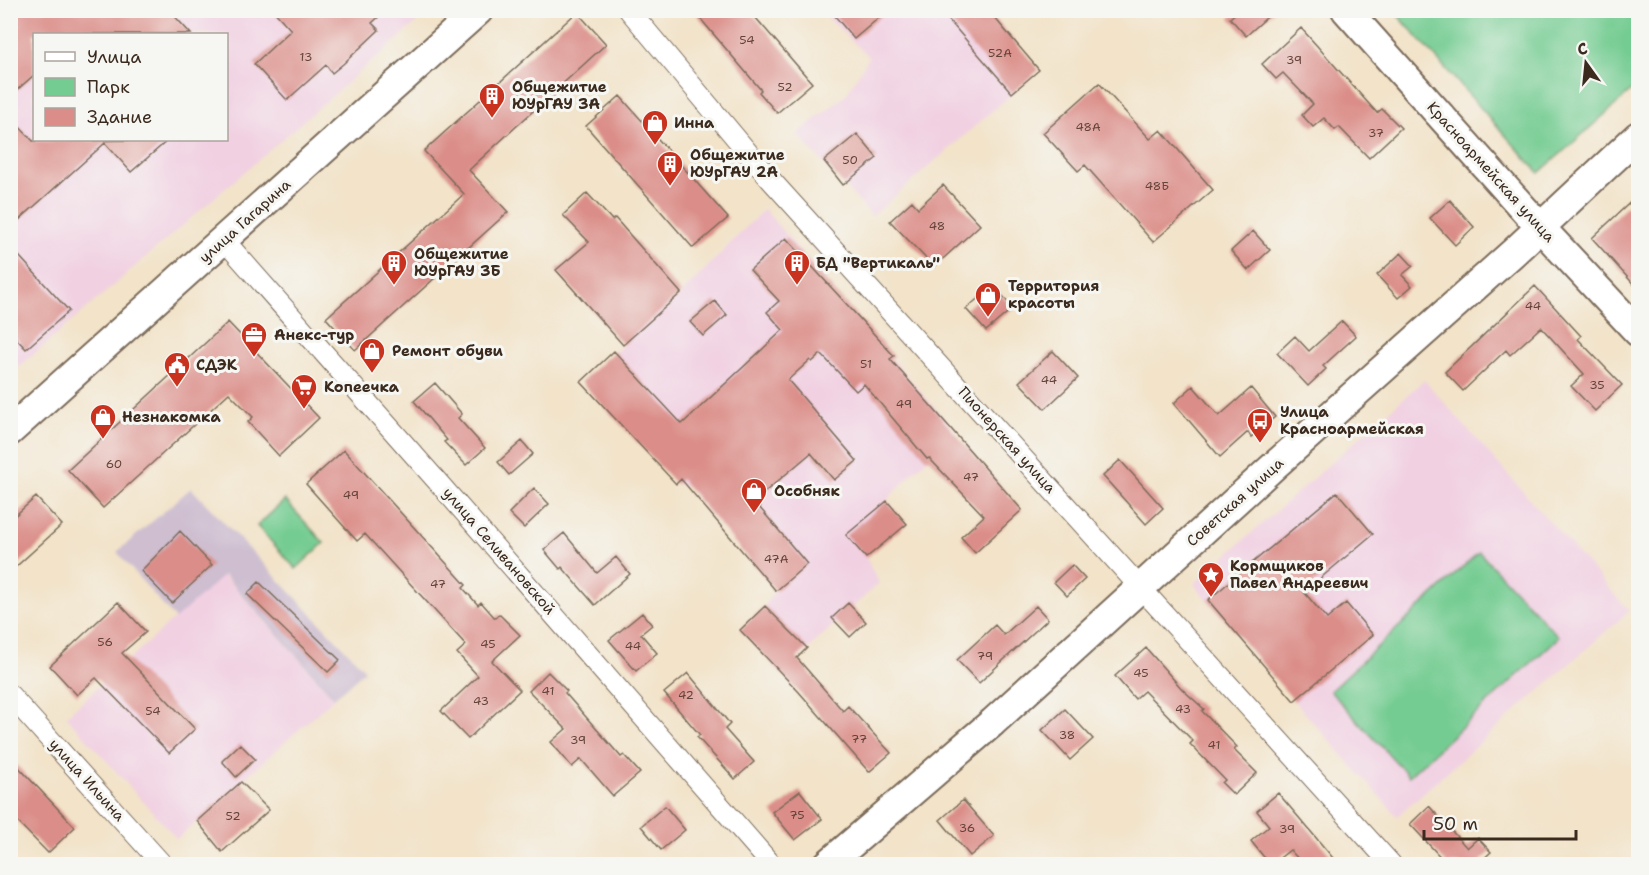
<svg xmlns="http://www.w3.org/2000/svg" width="1649" height="875" font-family="'Shantell Sans',sans-serif">
  <rect width="100%" height="100%" fill="#f6f6f2"/>
  <filter id="ink" filterUnits="userSpaceOnUse"><feTurbulence type="fractalNoise" baseFrequency=".0167" numOctaves="2"/><feDisplacementMap in="SourceGraphic" scale="12" xChannelSelector="R" yChannelSelector="G"/><feConvolveMatrix kernelMatrix="1 2 1 2 8 2 1 2 1" color-interpolation-filters="sRGB"/></filter>
  <filter id="wash" filterUnits="userSpaceOnUse"><feTurbulence type="fractalNoise" baseFrequency=".008" numOctaves="4" result="noise"/><feDisplacementMap in="SourceGraphic" scale="24" xChannelSelector="R" yChannelSelector="G"/><feGaussianBlur stdDeviation="1.35" result="paint"/><feColorMatrix in="noise" values="0 0 0 0 0 0 0 0 0 0 0 0 0 0 0 0 0 1.4 0 .05"/><feComposite in="paint" operator="in"/></filter>
  <g filter="url(#wash)">
    <rect width="100%" height="100%" fill="#f2e3c9"/>
    <path fill="#f1d0e2" fill-rule="evenodd" d="M11 11H430L11 374ZM34 34H226V140H34Z
      M820 11H992L990 13 1039 70 872 216 797 134 846 95 869 57Z
      M764 209 957 434 913 472 887 500 907 524 866 558 879 583 781 674 740 630 765 606 775 590 686 486 676 484 581 382 681 294Z
      M1424 380 1629 611 1397 816 1294 701 1194 584Z
      M223 575 334 698 177 839 66 716Z"/>
    <path fill="#cebed0" d="M191 488 365 670 334 698 224 575 175 619 117 552Z"/>
    <path fill="#74cc92" stroke="#587b58" stroke-width="1.5" d="M1394 11H1638V85L1539 173Z
      M285 500 324 543 296 569 257 526Z
      M1479 552 1559 637 1409 776 1330 691Z"/>
    <g id="blocks">
      <path fill="#db8e89" d="M10 10H169L191 34H34V75L10 96Z
        M273 10H386L372 23 379 30 343 64 332 73 326 65 287 100 254 64 291 30Z
        M693 10H749L812 83 777 113 759 92 761 90Z
        M830 10H888L854 39Z
        M940 10H988L1039 70 1012 93Z
        M1239 10H1275L1246 36 1230 18Z
        M577 12 606 44 469 170 508 212 355 350 326 318 464 194 424 151Z
        M1301 28 1377 113 1382 109 1401 128 1369 158 1339 127 1335 130 1324 118 1313 127 1302 115 1313 104 1283 73 1276 79 1262 64Z
        M1099 83 1150 139 1161 130 1213 190 1153 242 1085 165 1078 171 1043 133Z
        M620 96 728 218 693 248 586 126Z
        M10 117 33 141 168 140 131 172 105 143 10 228Z
        M857 134 877 158 843 185 824 161Z
        M943 185 980 225 934 267 890 221 912 201 918 208Z
        M587 193 612 220 615 218 681 293 623 345 556 270 589 242 563 215Z
        M1638 195V289L1592 238Z
        M1450 200 1474 227 1455 245 1430 218Z
        M1253 231 1270 250 1248 270 1231 251Z
        M786 238 894 356 890 359 1022 510 975 553 961 537 984 516 929 458 927 459 864 384 856 391 821 354 812 362 810 360 788 380 857 461 834 480 811 453 754 501 807 564 776 591 681 479 676 484 581 382 614 351 682 424 783 330 767 312 779 301 750 270Z
        M10 246 69 311 26 349 10 332Z
        M1401 253 1413 266 1402 275 1412 286 1398 298 1377 275Z
        M993 285 1013 308 986 331 966 309Z
        M1535 286 1581 336 1578 339 1622 385 1595 411 1571 386 1584 374 1541 327 1510 355 1506 350 1463 391 1445 372Z
        M715 301 727 315 703 336 690 322Z
        M1342 321 1356 336 1323 366 1326 369 1308 386 1277 353 1295 336 1309 351Z
        M228 322 319 418 279 456 248 422 253 417 229 393 103 508 68 470Z
        M1053 351 1078 378 1045 409 1019 382Z
        M435 383 462 414 458 418 485 448 466 465 444 442 447 440 414 401Z
        M1193 386 1219 416 1251 388 1275 417 1251 437 1248 432 1220 457 1174 403Z
        M522 441 533 454 509 475 498 462Z
        M344 450 466 585 463 588 478 605 481 602 495 618 499 614 520 635 492 661 520 690 468 739 441 711 478 676 457 653 466 645 365 534 357 541 306 484Z
        M1120 460 1163 508 1146 524 1103 476Z
        M534 488 549 504 524 528 509 513Z
        M1337 492 1373 534 1304 592 1327 619 1346 603 1373 635 1294 701 1208 600Z
        M36 497 62 525 10 572V520Z
        M887 501 907 524 866 558 846 535Z
        M180 531 212 565 172 603 141 571Z
        M564 533 597 573 616 557 630 574 595 605 562 567 560 569 544 550Z
        M1072 565 1085 579 1067 596 1054 582Z
        M259 582 340 660 328 672 247 594Z
        M118 602 146 632 122 653 195 729 169 753 96 678 77 695 50 666Z
        M848 603 866 622 850 637 832 618Z
        M765 606 807 648 797 658 843 711 848 706 891 753 869 772 799 692 740 630Z
        M1036 606 1048 619 979 683 957 660 995 625 1004 635Z
        M642 613 652 625 641 634 657 653 636 671 609 640Z
        M1146 648 1182 689 1204 709 1202 711 1237 747 1234 750 1257 773 1234 795 1222 783 1225 780 1190 744 1193 741 1144 691 1135 699 1115 676Z
        M548 672 567 691 565 693 621 757 624 755 640 773 613 796 581 759 572 767 551 742 566 729 529 691Z
        M688 673 730 724 725 729 754 762 735 779 697 737 700 735 664 693Z
        M1065 709 1093 739 1070 760 1042 730Z
        M240 744 255 759 236 777 222 761Z
        M10 758 75 827 48 853 10 814Z
        M241 782 269 810 222 852 197 821Z
        M800 791 822 819 795 840 772 812Z
        M1278 793 1312 833 1338 864H1303L1290 850 1272 864 1263 856 1251 841 1269 826 1257 811Z
        M963 800 994 836 970 856 940 820Z
        M665 806 685 830 661 850 641 826Z
        M1429 806 1467 848 1478 838 1491 852 1480 862 1482 864H1447L1410 824Z"/>
    </g>
  </g>
  <g filter="url(#ink)">
    <use href="#blocks" fill-opacity="0" stroke="#7b6b5a" stroke-width="1.5"/>
    <g fill="none" stroke-linecap="round" stroke-linejoin="round">
      <g stroke="#7b6b5a" stroke-width="22">
        <path id="street" d="M629 10 770 179 1391 864
          M224 240 437 481 771 864
          M10 695 162 864"/>
      </g>
      <g stroke="#7b6b5a" stroke-width="32">
        <path id="secondary" d="M1346 10 1540 227 1638 332
          M10 431 479 10
          M828 864 993 722 1274 466 1515 251 1638 136"/>
      </g>
      <use href="#street" stroke="#fff" stroke-width="20"/>
      <use href="#secondary" stroke="#fff" stroke-width="28"/>
    </g>
  </g>
  <defs>
    <g id="building-pin" transform="scale(1.35)"><path d="M0 17L-7.5 6A9.5 9.5 0 1 1 7.5 6Z" fill="#c8321e" stroke="#f6f6f2"/><path d="M-4-6H4V6H1V3H-1V6H-4ZM-2.5-4.3h1.7v1.8h-1.7ZM.8-4.3h1.7v1.8H.8ZM-2.5-1h1.7V.8h-1.7ZM.8-1h1.7V.8H.8Z" fill="#fff"/></g>
    <g id="shop-pin" transform="scale(1.35)"><path d="M0 17L-7.5 6A9.5 9.5 0 1 1 7.5 6Z" fill="#c8321e" stroke="#f6f6f2"/><path d="M-5-2.5h2.3a2.7 3.5 0 0 1 5.4 0H5L5.5 6h-11ZM-1.5-2.5h3a1.5 2.3 0 0 0-3 0Z" fill="#fff"/></g>
    <g id="office-pin" transform="scale(1.35)"><path d="M0 17L-7.5 6A9.5 9.5 0 1 1 7.5 6Z" fill="#c8321e" stroke="#f6f6f2"/><path d="M-6-3h4V-5.5h4V-3h4V5H-6ZM-1-4.5V-3h2v-1.5ZM-6 0V1H6V0Z" fill="#fff"/></g>
    <g id="civic-pin" transform="scale(1.35)"><path d="M0 17L-7.5 6A9.5 9.5 0 1 1 7.5 6Z" fill="#c8321e" stroke="#f6f6f2"/><path d="M-.6-6.5H3V-4.5H.6V-3L4-1V1h2V6H-6V1h2V-1L-.6-3ZM-1.2 2.5V6h2.4V2.5Z" fill="#fff"/></g>
    <g id="supermarket-pin" transform="scale(1.35)"><path d="M0 17L-7.5 6A9.5 9.5 0 1 1 7.5 6Z" fill="#c8321e" stroke="#f6f6f2"/><path d="M-6-5.5h2.5l.6 2H6L4.5 2H-2.5L-4.4-4H-6ZM-1.5 3.2a1.3 1.3 0 1 0 .1 0ZM3 3.2a1.3 1.3 0 1 0 .1 0Z" fill="#fff"/></g>
    <g id="bus-pin" transform="scale(1.35)"><path d="M0 17L-7.5 6A9.5 9.5 0 1 1 7.5 6Z" fill="#c8321e" stroke="#f6f6f2"/><path d="M-5-6H5V4H4V6H2V4H-2V6H-4V4H-5ZM-3.5-4V0h7V-4ZM-3.5 1.2v1.5H-2V1.2ZM2 1.2v1.5H3.5V1.2Z" fill="#fff"/></g>
    <g id="sight-pin" transform="scale(1.35)"><path d="M0 17L-7.5 6A9.5 9.5 0 1 1 7.5 6Z" fill="#c8321e" stroke="#f6f6f2"/><path d="M0-6L1.8-2.2L6-1.7L2.9 1.2L3.7 5.4L0 3.3L-3.7 5.4L-2.9 1.2L-6-1.7L-1.8-2.2Z" fill="#fff"/></g>
  </defs>
  <g fill-rule="evenodd">
    <use href="#building-pin" x="492" y="96"/>
    <use href="#shop-pin" x="655" y="123"/>
    <use href="#building-pin" x="670" y="164"/>
    <use href="#building-pin" x="394" y="263"/>
    <use href="#building-pin" x="797" y="263"/>
    <use href="#shop-pin" x="988" y="295"/>
    <use href="#office-pin" x="254" y="335"/>
    <use href="#shop-pin" x="372" y="351"/>
    <use href="#civic-pin" x="177" y="365"/>
    <use href="#supermarket-pin" x="304" y="387"/>
    <use href="#shop-pin" x="103" y="417"/>
    <use href="#bus-pin" x="1260" y="421"/>
    <use href="#shop-pin" x="754" y="491"/>
    <use href="#sight-pin" x="1211" y="575"/>
  </g>
  <g text-anchor="middle" dominant-baseline="central" stroke-width="6" stroke-linejoin="round" paint-order="stroke">
    <g font-size="12" fill="#634339">
      <text x="747" y="40">54</text>
      <text x="1000" y="53">52А</text>
      <text x="306" y="57">13</text>
      <text x="1294" y="60">39</text>
      <text x="785" y="87">52</text>
      <text x="1088" y="127">48А</text>
      <text x="1376" y="133">37</text>
      <text x="850" y="160">50</text>
      <text x="1157" y="186">48Б</text>
      <text x="937" y="226">48</text>
      <text x="1533" y="306">44</text>
      <text x="866" y="364">51</text>
      <text x="1049" y="380">44</text>
      <text x="1597" y="385">35</text>
      <text x="904" y="404">49</text>
      <text x="114" y="464">60</text>
      <text x="971" y="477">47</text>
      <text x="351" y="495">49</text>
      <text x="776" y="559">47А</text>
      <text x="438" y="584">47</text>
      <text x="105" y="642">56</text>
      <text x="488" y="644">45</text>
      <text x="633" y="646">44</text>
      <text x="985" y="656">79</text>
      <text x="1141" y="673">45</text>
      <text x="548" y="691">41</text>
      <text x="686" y="695">42</text>
      <text x="481" y="701">43</text>
      <text x="1183" y="709">43</text>
      <text x="153" y="711">54</text>
      <text x="1067" y="735">38</text>
      <text x="859" y="739">77</text>
      <text x="578" y="740">39</text>
      <text x="1214" y="745">41</text>
      <text x="797" y="815">75</text>
      <text x="233" y="816">52</text>
      <text x="967" y="828">36</text>
      <text x="1287" y="829">39</text>
    </g>
    <g font-size="15" font-weight="bold" fill="#3b2a1e" stroke="#f6f6f2" text-anchor="start">
      <text x="512" y="87">Общежитие<tspan x="512" dy="17">ЮУрГАУ 3А</tspan></text>
      <text x="674" y="123">Инна</text>
      <text x="690" y="155">Общежитие<tspan x="690" dy="17">ЮУрГАУ 2А</tspan></text>
      <text x="414" y="254">Общежитие<tspan x="414" dy="17">ЮУрГАУ 3Б</tspan></text>
      <text x="816" y="263">БД "Вертикаль"</text>
      <text x="1008" y="286">Территория<tspan x="1008" dy="17">красоты</tspan></text>
      <text x="274" y="335">Анекс-тур</text>
      <text x="392" y="351">Ремонт обуви</text>
      <text x="196" y="365">СДЭК</text>
      <text x="324" y="387">Копеечка</text>
      <text x="1280" y="412">Улица<tspan x="1280" dy="17">Красноармейская</tspan></text>
      <text x="122" y="417">Незнакомка</text>
      <text x="774" y="491">Особняк</text>
      <text x="1230" y="566">Кормщиков<tspan x="1230" dy="17">Павел Андреевич</tspan></text>
    </g>
    <g font-size="15" fill="#3b2a1e" stroke="#f6f6f2">
      <text transform="translate(1491 172) rotate(48)">Красноармейская улица</text>
      <text transform="translate(245 221) rotate(-42)">улица Гагарина</text>
      <text transform="translate(1007 440) rotate(48)">Пионерская улица</text>
      <text transform="translate(1235 502) rotate(-42)">Советская улица</text>
      <text transform="translate(499 551) rotate(49)">улица Селивановской</text>
      <text transform="translate(87 780) rotate(48)">улица Ильина</text>
    </g>
  </g>
  <rect width="1649" height="875" fill="none" stroke="#f6f6f2" stroke-width="36"/>
  <rect x="33" y="33" width="195" height="108" fill="#f6f6f2" stroke="#aba49d" stroke-width="1.5"/>
  <rect x="45" y="52" width="30" height="9" fill="#ffffff" stroke="#aba49d" stroke-width="1.5"/>
  <text x="87" y="63" font-size="18" fill="#3b2a1e">Улица</text>
  <rect x="45" y="78" width="30" height="18" fill="#74cc92" stroke="#aba49d" stroke-width="1.5"/>
  <text x="87" y="93" font-size="18" fill="#3b2a1e">Парк</text>
  <rect x="45" y="108" width="30" height="18" fill="#db8e89" stroke="#aba49d" stroke-width="1.5"/>
  <text x="87" y="123" font-size="18" fill="#3b2a1e">Здание</text>
  <g transform="translate(1586 63) rotate(345)" stroke="#f6f6f2" stroke-width="4.5" paint-order="stroke">
  <path d="M0-4.5L10 22L0 15L-10 22Z" fill="#3b2a1e"/>
  <text y="-9" font-size="16" font-weight="bold" text-anchor="middle" fill="#3b2a1e">С</text>
  </g>
  <path d="M1424 830v9h152v-9" fill="none" stroke="#3b2a1e" stroke-width="3"/>
  <text x="1433" y="830" font-size="18" fill="#3b2a1e" stroke="#f6f6f2" stroke-width="4.5" paint-order="stroke">50 m</text>
</svg>
